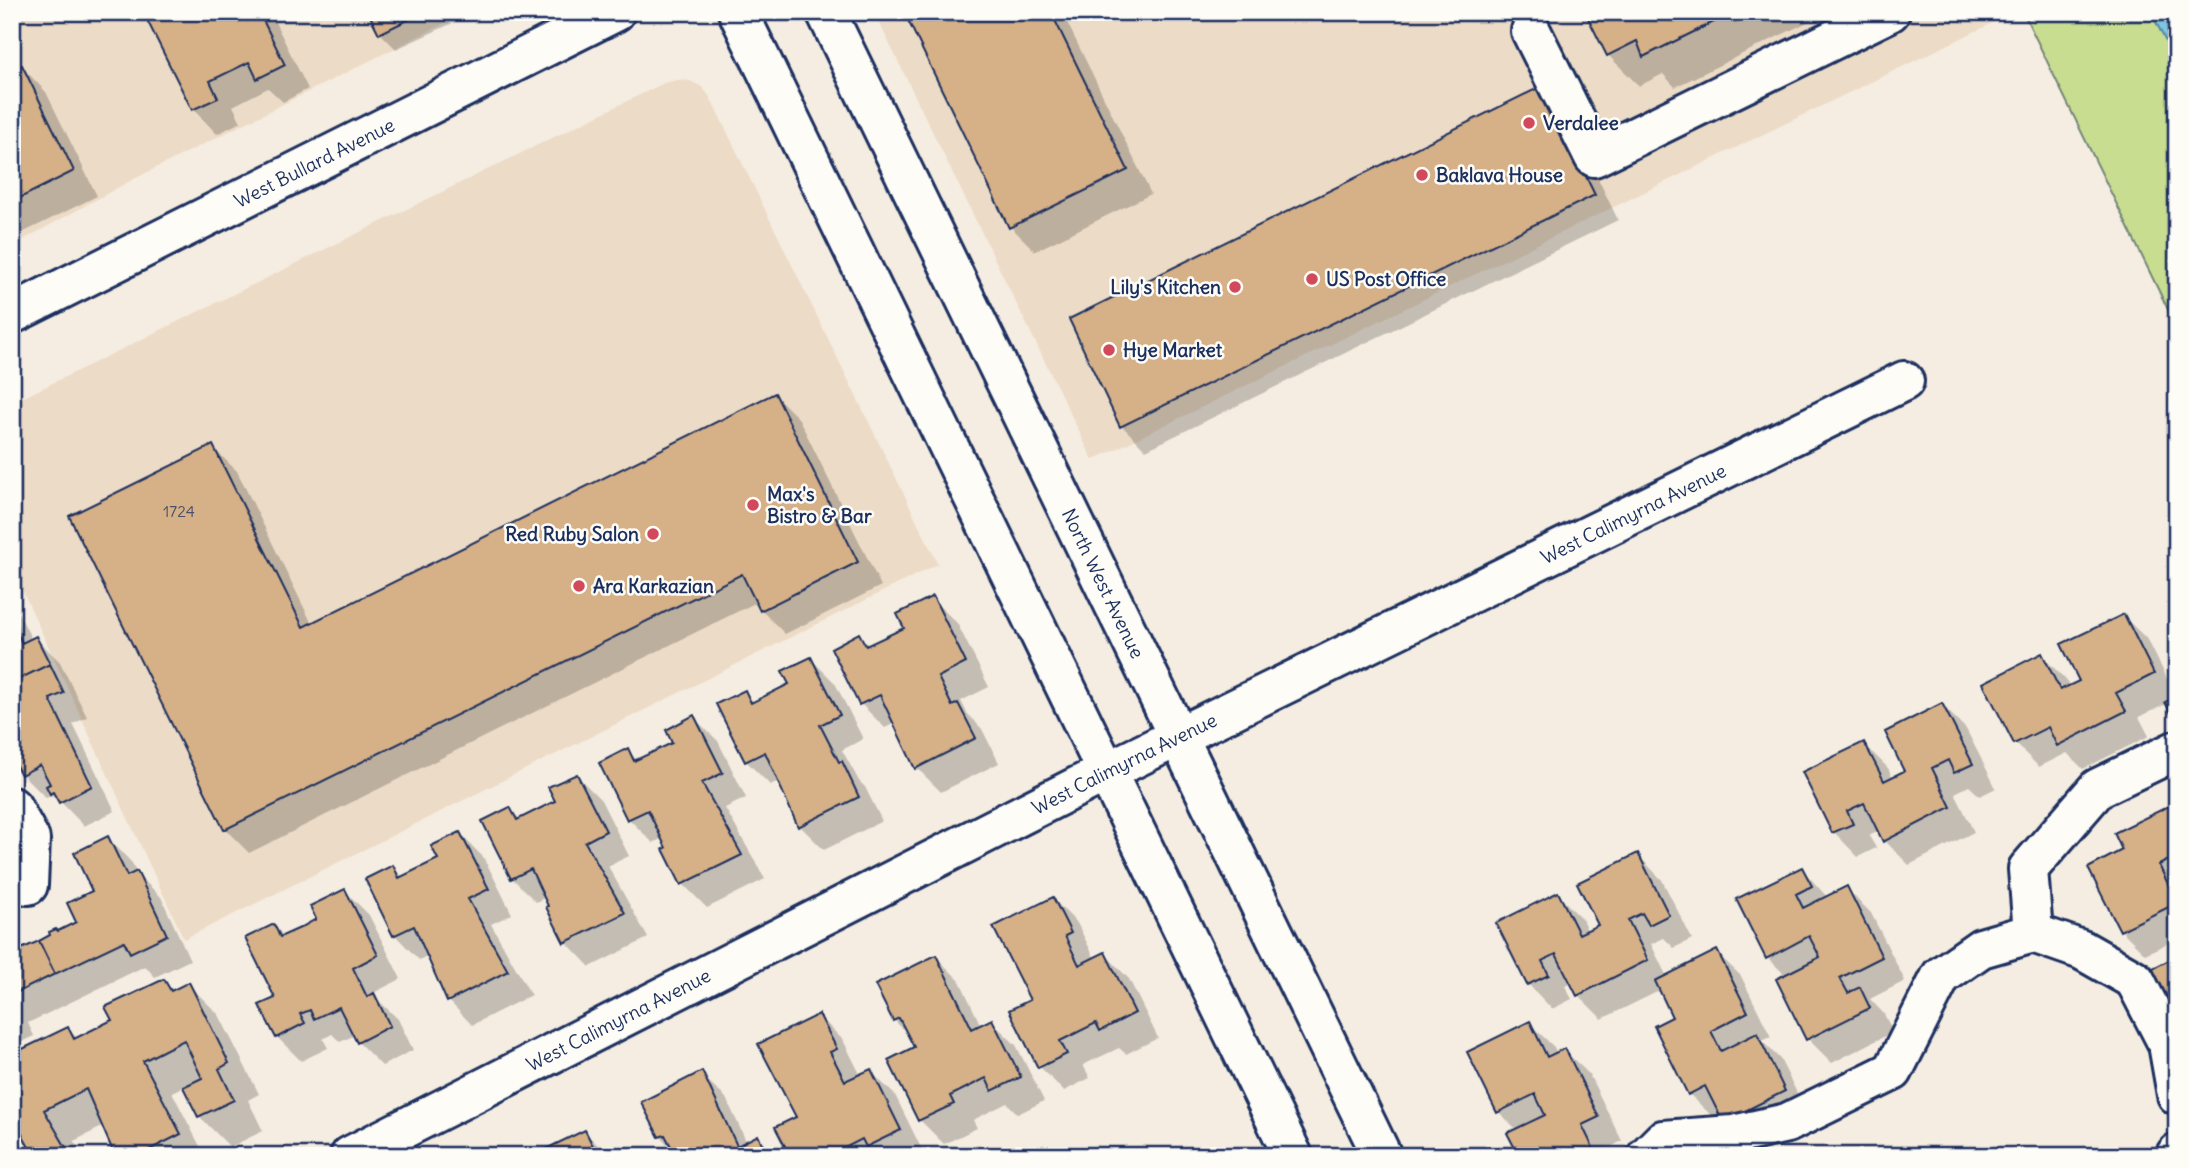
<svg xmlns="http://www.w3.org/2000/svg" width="2189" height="1168" font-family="Delius,sans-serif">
  <rect width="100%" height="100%" fill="#f5ede1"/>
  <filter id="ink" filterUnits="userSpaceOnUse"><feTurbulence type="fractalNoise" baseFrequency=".0143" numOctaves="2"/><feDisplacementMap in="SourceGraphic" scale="14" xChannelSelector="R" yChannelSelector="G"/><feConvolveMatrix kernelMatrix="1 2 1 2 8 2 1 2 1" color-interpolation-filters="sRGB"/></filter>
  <g filter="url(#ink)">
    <path fill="#ecdbc6" d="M12 12H467L130 181 12 246Z
      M874 12H2015L1093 460Z
      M677 80 690 81 702 87 710 97 938 564 184 939 12 568V403L664 83Z"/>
    <path fill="#c9dd91" stroke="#728678" stroke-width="2" d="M2023 12H2177V328Z"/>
    <path fill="#7ec6df" stroke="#568aab" stroke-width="2" d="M2151 12H2177V64Z"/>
    <path fill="#0003" d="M162 12H270L308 89 283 102 268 88 233 106 241 122 217 134 193 109Z
      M370 12H450L455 22 396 49 380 33Z
      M906 12H1062L1151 194 1035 251 1011 227Z
      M1587 12H1828L1675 87 1663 74 1639 86 1608 55Z
      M22 67 46 92 97 196 12 238V72Z
      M1566 112 1618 220 1146 450 1122 426Z
      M775 395 799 419 881 586 785 634 761 610 757 602 249 853 225 829 212 447 237 471 312 624Z
      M932 599 957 623 989 687 961 701 967 713 982 729 999 763 941 792 917 768 895 723 885 728 861 704 859 635 870 646 906 628Z
      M12 600 32 640 36 638 60 662 87 717 73 724 115 811 84 826 54 795 46 798 22 774 12 754Z
      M2123 616 2148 640 2177 699 2139 717 2149 736 2083 769 2067 753 2039 767 2015 743 2042 656 2066 680 2070 687 2082 681Z
      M811 659 835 683 863 739 842 750 859 781 865 787 882 821 824 850 800 826 783 792 781 780 770 785 746 761 744 692 755 703 791 685Z
      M1942 705 1966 729 1996 788 1980 796 1969 786 1955 793 1974 832 1909 865 1885 841 1879 831 1869 836 1876 848 1858 857 1834 832 1804 773 1864 744 1888 768 1893 778 1907 772Z
      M693 717 718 741 746 798 725 808 765 879 707 908 683 884 663 838 653 843 629 819 601 764 627 750 638 761 674 743Z
      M577 776 601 800 629 856 608 866 648 938 590 967 566 942 549 908 546 897 536 902 512 878 510 809 521 820 557 801Z
      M2177 804V939L2145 954 2121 930 2125 851Z
      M460 834 484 858 512 914 491 924 531 995 472 1025 448 1000 429 955 419 960 395 935 367 880 393 867 404 878 440 860Z
      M108 838 132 863 137 874 161 897 190 960 155 977 145 966 28 1023 34 1036 12 1046V955L78 923 94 892Z
      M1638 855 1662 880 1692 939 1674 948 1664 938 1651 944 1667 977 1716 952 1741 976 1771 1037 1762 1041 1780 1059 1808 1115 1721 1114 1714 1118 1689 1094 1674 1018 1661 990 1602 1019 1578 995 1572 982 1565 986 1572 999 1552 1009 1528 984 1558 895 1582 919 1588 932 1600 926Z
      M1802 869 1828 898 1847 889 1871 913 1905 981 1870 999 1884 1014 1893 1032 1832 1063 1808 1039 1786 976 1767 957Z
      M345 891 369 915 401 979 375 992 380 1002 398 1019 413 1050 382 1066 358 1042 355 1035 340 1042 332 1034 323 1039 328 1048 301 1061 277 1037 274 926 285 937 319 920Z
      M1053 899 1077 923 1095 959 1105 954 1129 979 1158 1038 1126 1054 1119 1048 1083 1065 1090 1078 1064 1091 1040 1067 1012 1011 1032 1001Z
      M936 957 960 981 981 1026 991 1021 1016 1045 1044 1101 1018 1114 1007 1103 973 1120 977 1128 944 1144 920 1120 916 1048 910 1036 894 1020Z
      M163 981 174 992 188 984 219 1015 259 1094 248 1100 263 1131 230 1147 199 1116 184 1086 172 1092 205 1156H117L104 1126 74 1141 82 1156H35L12 1109 68 1029 78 1039 115 1021Z
      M819 1016 843 1040 861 1076 870 1071 895 1095 924 1154 792 1156Z
      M1529 1023 1554 1047 1557 1054 1564 1050 1589 1074 1622 1141 1605 1150 1608 1156H1521L1517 1130 1499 1112Z
      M701 1074 726 1098 747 1143 757 1137 776 1156H678L660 1136Z
      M585 1132 608 1156H537Z"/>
    <path fill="#d6b087" stroke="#1b2f5e" stroke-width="2" d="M158 12H259L285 65 257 79 249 62 210 81 218 98 192 110 146 18Z
      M368 12H424L379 34Z
      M904 12H1051L1128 170 1009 228Z
      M1585 12H1734L1643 57 1637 41 1607 56Z
      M22 65 74 171 12 202V70Z
      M1542 86 1595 195 1120 427 1069 319Z
      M775 393 858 562 760 611 742 574 224 830 69 516 213 445 303 627Z
      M933 596 966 663 938 677 952 706 958 703 976 738 915 769 880 695 859 705 831 648 859 633 866 646 904 628 897 614Z
      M2124 614 2154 674 2116 693 2126 711 2057 746 2048 727 2014 744 1983 683 2042 653 2060 690 2079 681 2061 644Z
      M12 623 22 643 36 636 50 664 17 680 12 670Z
      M811 657 840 715 820 725 839 762 842 761 859 797 798 827 765 752 745 762 716 704 745 690 751 703 789 684 782 671Z
      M50 664 64 693 50 699 92 786 59 803 53 792 50 794 46 786 50 784 40 765 21 775 12 758V670L17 680Z
      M2177 697V725L2165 702Z
      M1942 703 1973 764 1954 773 1948 760 1932 768 1951 807 1883 842 1864 803 1847 811 1853 824 1832 833 1802 772 1864 742 1884 781 1904 771 1885 732Z
      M694 715 723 773 702 783 742 855 681 885 663 849 666 848 648 810 627 820 599 763 628 748 634 761 672 743 666 730Z
      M577 774 606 831 585 842 625 913 564 943 546 907 548 906 531 869 511 879 482 821 510 807 517 820 555 801 548 787Z
      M2177 802V856L2159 865 2177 903 2120 931 2088 868 2122 850 2114 833Z
      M460 832 489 889 468 899 508 971 447 1002 414 926 393 936 365 879 393 865 399 878 438 859 431 846Z
      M108 836 127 876 137 871 167 935 130 953 124 941 55 974 39 941 50 935 49 932 56 929 58 931 76 922 67 903 92 891 74 853Z
      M1638 853 1669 915 1649 925 1642 913 1628 920 1648 960 1577 996 1556 954 1542 961 1549 975 1527 985 1496 923 1558 892 1579 934 1598 925 1577 883Z
      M1802 867 1812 886 1796 894 1803 908 1847 886 1882 957 1840 978 1848 993 1860 987 1870 1008 1806 1040 1776 979 1820 957 1809 936 1766 959 1736 899Z
      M345 889 378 955 353 968 367 997 374 993 390 1026 357 1043 339 1007 314 1019 310 1010 300 1014 305 1023 276 1038 259 1005 275 998 245 938 274 924 280 937 300 928 316 919 310 906Z
      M1053 897 1071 933 1065 936 1079 965 1105 952 1135 1013 1100 1031 1096 1023 1060 1041 1067 1054 1038 1068 1009 1010 1030 1000 993 927Z
      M39 941 55 974 12 995V953Z
      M1717 950 1748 1012 1711 1031 1721 1051 1757 1033 1785 1091 1723 1122 1705 1086 1688 1095 1654 1026 1672 1017 1655 981Z
      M936 955 972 1029 992 1019 1021 1077 992 1091 986 1078 950 1096 954 1104 918 1121 888 1060 914 1047 899 1018 893 1021 875 985Z
      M2177 956V1036L2143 973Z
      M164 979 171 991 189 982 229 1063 219 1069 234 1100 198 1117 183 1087 202 1078 184 1040 143 1061 181 1134 137 1156H115L86 1089 44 1110 71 1156H33L12 1113V1054L68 1027 74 1039 112 1020 105 1007Z
      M819 1014 837 1049 830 1052 845 1081 871 1069 901 1130 866 1147 862 1139 829 1156H790L775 1127 796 1117 758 1044Z
      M1530 1021 1547 1057 1565 1048 1599 1117 1582 1125 1597 1156H1519L1507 1133 1545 1115 1535 1094 1497 1113 1467 1052Z
      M702 1071 737 1146 758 1135 768 1156H676L665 1135 659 1137 641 1102Z
      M585 1130 598 1156H533L554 1145Z"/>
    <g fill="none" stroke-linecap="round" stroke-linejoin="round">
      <g stroke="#1b2f5e" stroke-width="44">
        <g id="minor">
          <path d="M1531 31 1594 157 1890 12"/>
          <path d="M12 807 30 839 28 885"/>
          <path d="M2033 933 2028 869 2098 788 2177 750"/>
          <path id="s1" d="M350 1156 1106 772 1904 381"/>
          <path d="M1647 1156 1663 1140 1733 1135 1787 1123 1893 1071 1941 976 1981 948 2033 933 2082 950 2135 980 2168 1044 2177 1095"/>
          <path d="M2175 1156 2177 1153"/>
        </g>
      </g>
      <g stroke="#1b2f5e" stroke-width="44">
        <g id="major">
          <path d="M738 12 1293 1156"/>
          <path id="s2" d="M826 12C1012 393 1195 775 1382 1156"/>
          <path id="s3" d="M12 314 615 12"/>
        </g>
      </g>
      <use href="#minor" stroke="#fdfcf7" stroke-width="38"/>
      <use href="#major" stroke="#fdfcf7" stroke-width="38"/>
    </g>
  </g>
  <g fill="#d1495b" stroke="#fdfcf7" stroke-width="2.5">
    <circle cx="1529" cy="123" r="7"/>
    <circle cx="1422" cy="175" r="7"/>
    <circle cx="1312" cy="279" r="7"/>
    <circle cx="1235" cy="287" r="7"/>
    <circle cx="1109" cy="350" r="7"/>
    <circle cx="753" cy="505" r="7"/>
    <circle cx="653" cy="534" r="7"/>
    <circle cx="579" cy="586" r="7"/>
  </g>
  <g text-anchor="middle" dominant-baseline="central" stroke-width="5" stroke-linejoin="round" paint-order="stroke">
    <g font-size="16" fill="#4a4f68">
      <text x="179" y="511">1724</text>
    </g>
    <g font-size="19" font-weight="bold" fill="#1b2f5e" stroke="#fdfcf7" text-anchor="start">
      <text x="1543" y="123">Verdalee</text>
      <text x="1436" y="175">Baklava House</text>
      <text x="1326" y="279">US Post Office</text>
      <text x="1221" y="287" text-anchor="end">Lily's Kitchen</text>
      <text x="1123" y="350">Hye Market</text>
      <text x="767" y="494">Max's<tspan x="767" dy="22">Bistro &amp; Bar</tspan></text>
      <text x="639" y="534" text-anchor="end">Red Ruby Salon</text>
      <text x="593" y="586">Ara Karkazian</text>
    </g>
    <g font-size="19" fill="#1b2f5e" stroke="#fdfcf7">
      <text stroke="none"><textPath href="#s3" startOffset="338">West Bullard Avenue</textPath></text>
      <text stroke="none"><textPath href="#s1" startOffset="1435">West Calimyrna Avenue</textPath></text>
      <text stroke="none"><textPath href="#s2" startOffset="635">North West Avenue</textPath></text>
      <text stroke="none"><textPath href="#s1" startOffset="868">West Calimyrna Avenue</textPath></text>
      <text stroke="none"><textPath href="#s1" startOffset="301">West Calimyrna Avenue</textPath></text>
    </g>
  </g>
  <rect width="2189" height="1168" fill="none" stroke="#fdfcf7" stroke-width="42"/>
  <rect x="21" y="21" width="2147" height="1126" fill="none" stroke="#1b2f5e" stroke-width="2.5" filter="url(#ink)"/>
</svg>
